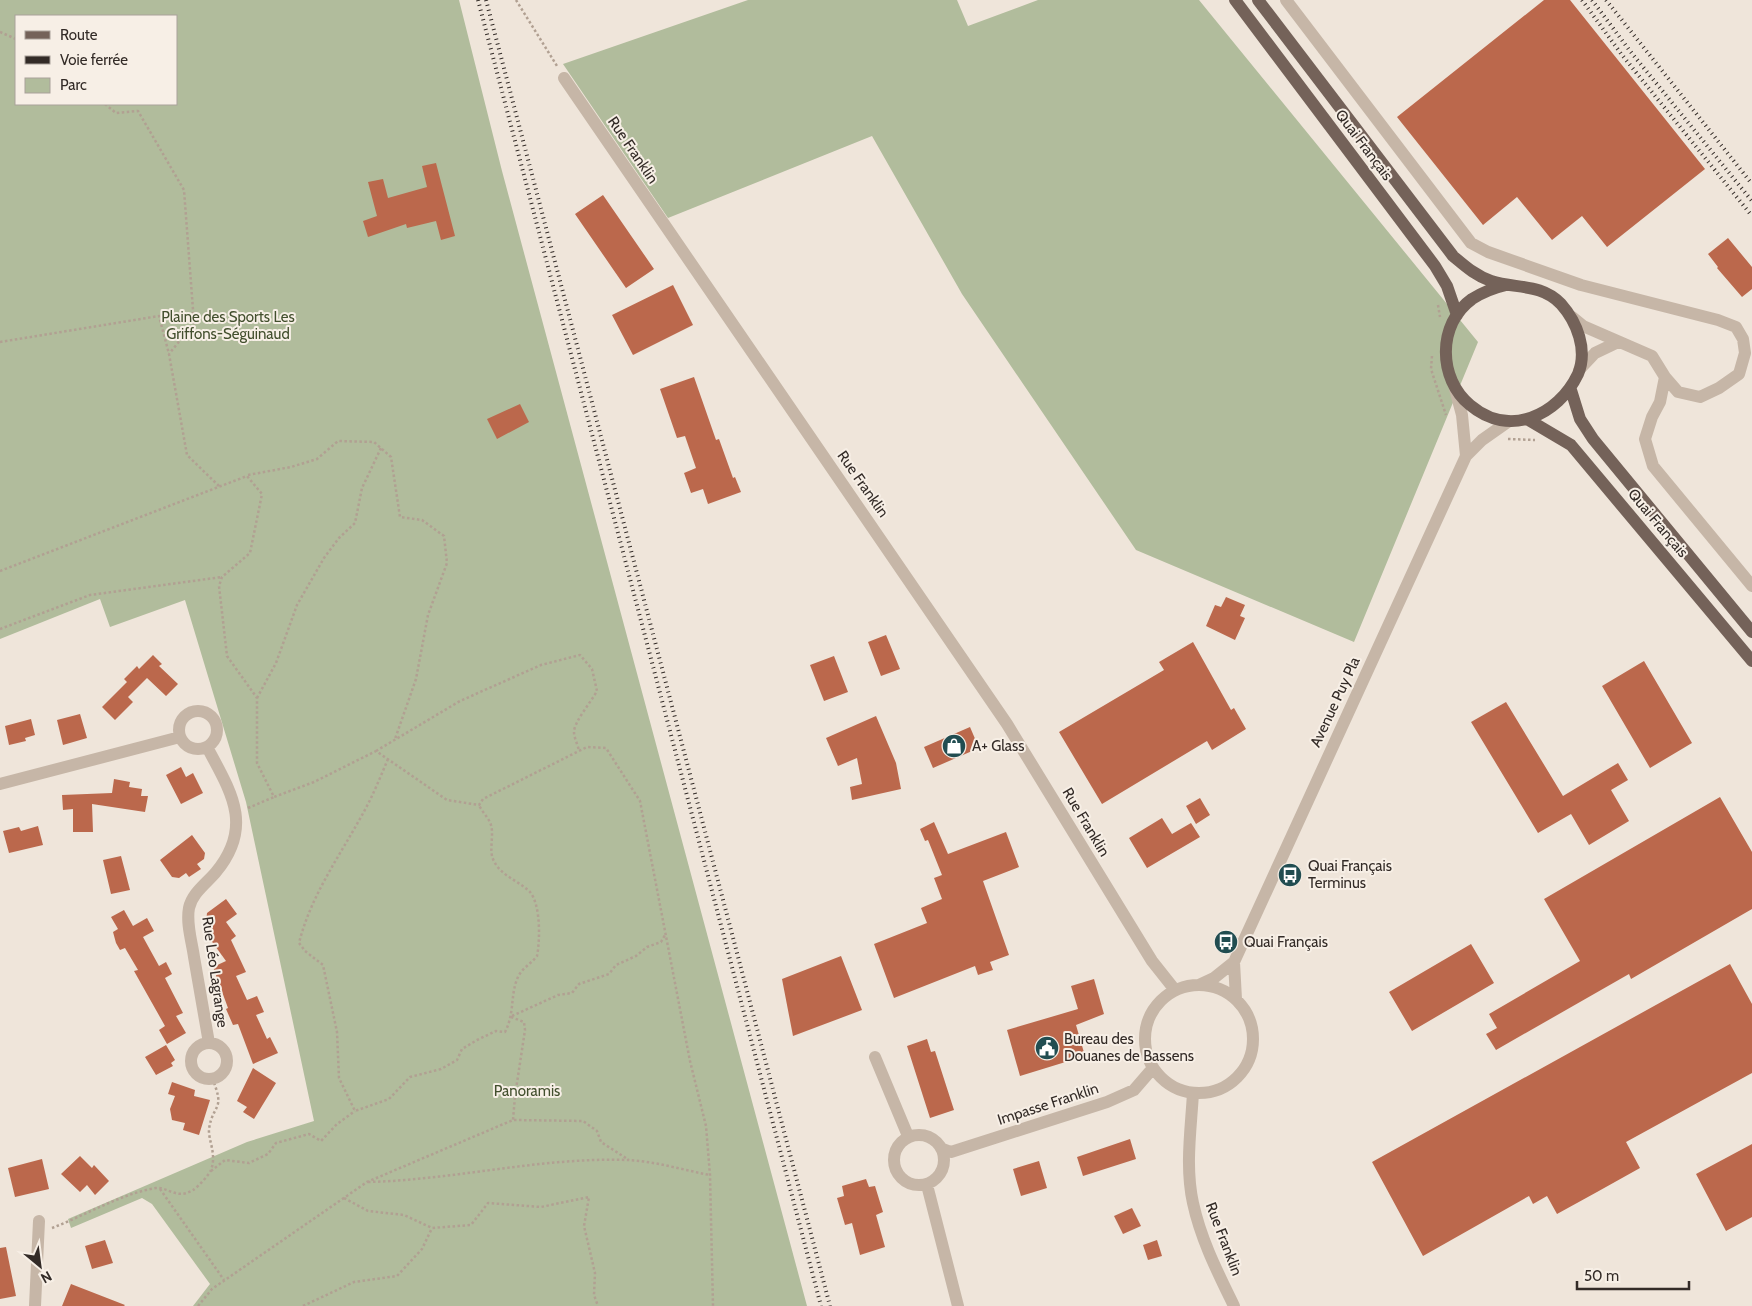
<svg xmlns="http://www.w3.org/2000/svg" width="1752" height="1306" font-family="Cabin,sans-serif">
  <rect width="100%" height="100%" fill="#efe5da"/>
  <path fill="#b1bc9c" fill-rule="evenodd" d="M0 0H459L502 171 807 1306H193L210 1284 152 1204 142 1198 71 1228 68 1219 247 1142 314 1121 246 802 185 600 110 627 100 599 0 639ZM16 16H176V104H16Z
    M748 0H957L968 26 1038 0H1199L1478 342 1354 642 1136 550 962 294 872 136 668 218 563 64Z"/>
  <path fill="#bb684c" d="M1544 0H1570L1705 169 1607 247 1582 216 1552 240 1517 197 1483 225 1397 117Z
    M436 163 455 236 441 240 436 221 407 228 406 224 368 237 363 221 377 216 368 182 383 179 388 198 427 187 422 166Z
    M603 195 654 269 626 288 575 214Z
    M1728 238 1752 267V289L1742 297 1717 268 1718 267 1708 254Z
    M673 285 693 325 633 355 612 315Z
    M694 377 716 440 719 439 733 478 735 477 741 492 708 504 703 489 691 493 684 473 696 468 685 436 677 438 660 389Z
    M520 404 529 422 497 439 487 419Z
    M1226 597 1245 605 1240 616 1245 618 1235 640 1206 626 1215 605 1221 607Z
    M886 635 900 669 881 676 868 642Z
    M1193 642 1231 710 1234 708 1246 729 1212 750 1207 741 1102 804 1059 732 1164 670 1159 662Z
    M153 655 162 664 159 666 178 684 166 696 147 678 128 697 133 702 115 720 102 707 127 682 124 679 137 666 139 669Z
    M834 656 848 692 824 701 810 665Z
    M1644 661 1692 743 1650 768 1602 686Z
    M1506 702 1563 796 1618 763 1628 780 1611 790 1629 821 1589 845 1571 814 1538 833 1471 722Z
    M80 714 87 738 63 745 57 720Z
    M876 716 896 763 901 789 852 800 850 787 862 784 857 758 838 766 826 738Z
    M31 719 35 735 25 738 26 741 9 745 5 726Z
    M970 727 979 748 933 768 924 747Z
    M181 767 186 777 193 773 203 793 181 804 166 775Z
    M114 779 130 782 129 787 142 789 141 796H148L145 812 92 804 93 832H73V809L63 810 62 795 112 793Z
    M1720 797 1752 852V909L1631 979 1629 974 1496 1050 1486 1034 1497 1028 1489 1014 1580 961 1544 899Z
    M1200 798 1210 815 1196 824 1186 806Z
    M1162 818 1172 834 1191 823 1200 837 1147 868 1129 838Z
    M934 822 948 854 1006 832 1019 867 983 881 1009 955 990 962 993 970 978 975 975 966 894 998 874 944 927 923 921 908 942 899 934 878 942 875 928 840 925 841 920 829Z
    M38 826 43 845 9 853 3 831 19 827 21 831Z
    M192 835 205 853 204 859 197 864 201 869 189 877 186 873 179 878 172 877 160 860Z
    M121 856 130 890 111 894 103 860Z
    M226 899 237 914 226 922 236 936 231 940 246 972 236 976 247 1000 257 996 264 1012 256 1015 267 1039 270 1037 278 1053 253 1064 238 1024 233 1025 226 1009 228 1008 213 967 226 961 205 932 207 913Z
    M124 910 133 926 147 918 154 931 143 937 159 966 166 962 172 974 165 978 183 1013 176 1016 186 1033 167 1044 159 1030 165 1026 134 971 138 970 125 948 120 950 116 943 113 932 118 929 111 917Z
    M1471 944 1494 983 1412 1031 1389 992Z
    M841 956 862 1010 793 1036 782 979Z
    M1730 964 1752 1004V1073L1626 1142 1640 1168 1597 1192 1557 1214 1547 1196 1533 1204 1529 1196 1423 1256 1372 1162Z
    M1094 979 1104 1014 1076 1025 1085 1056 1020 1076 1007 1030 1078 1009 1071 986Z
    M927 1039 931 1052 935 1051 954 1110 930 1118 907 1046Z
    M166 1045 175 1060 171 1063 173 1066 156 1075 145 1057Z
    M253 1068 276 1083 254 1119 243 1112 247 1107 237 1101Z
    M172 1082 195 1090 194 1096 210 1100 199 1135 183 1130 185 1123 172 1120 170 1109 175 1096 168 1094Z
    M1130 1139 1136 1159 1083 1176 1077 1157Z
    M1752 1144V1217L1726 1231 1696 1174Z
    M80 1156 92 1168 94 1165 109 1181 95 1195 87 1185 80 1192 61 1174Z
    M42 1159 49 1189 15 1197 8 1168Z
    M1039 1161 1047 1188 1021 1196 1013 1169Z
    M866 1179 869 1187 875 1186 883 1212 876 1215 885 1247 860 1255 852 1223 845 1225 837 1198 844 1196 842 1186Z
    M1132 1208 1141 1226 1123 1234 1114 1216Z
    M105 1240 113 1263 92 1269 85 1246Z
    M1157 1240 1162 1256 1148 1260 1143 1245Z
    M6 1247 16 1296 0 1299V1248Z
    M71 1284 125 1305 124 1306H62Z"/>
  <g fill="none" stroke-linecap="round" stroke-linejoin="round">
    <path stroke="#b1a092" stroke-width="2.5" stroke-dasharray="2.5 2.5" stroke-linecap="butt" d="M516 0 557 66
      M0 32 16 39
      M105 104 116 113 138 111 184 190 194 323 169 354
      M1438 305 1440 317
      M0 342 159 316 169 354 187 455 220 487
      M1432 356 1431 369 1446 415
      M1508 439 1535 440
      M248 475 291 467 317 459 338 441 374 442 391 457 400 517 422 520 444 536 447 563 428 615 416 679 395 739
      M0 571 247 476 262 494 250 553 222 577 219 586 227 656 257 698V763L274 797 314 782 376 751 447 800 479 805 483 799 587 747 606 748 640 801 690 1061 706 1126 710 1175 713 1306
      M0 629 90 595 222 577
      M257 698 276 663 297 605 324 558 339 538 355 523 362 488 381 448
      M376 751 460 701 541 665 580 655 592 669 597 691C591 702 574 722 574 732 574 738 578 745 579 751
      M388 759C382 773 376 788 369 802 345 849 312 891 299 943L305 951 323 965 337 1032 339 1078 355 1111 389 1099 410 1077 441 1069 457 1060 462 1049 477 1040 496 1031 505 1032C515 1013 510 994 518 977 522 968 531 964 537 956 540 941 541 905 530 892 518 880 500 876 493 859 489 850 494 835 491 825 489 818 482 812 479 805
      M248 808 274 797
      M512 1016 558 995 572 993 579 984 609 974 616 965 636 956 647 947 661 942 665 935
      M511 1017 524 1022 525 1030 515 1096 513 1120
      M211 1171 225 1160 249 1163 268 1154 276 1143 309 1134 321 1141 337 1124 355 1111
      M368 1182C455 1180 540 1157 627 1160 654 1161 683 1170 710 1175
      M160 1189 224 1280
      M344 1198 368 1211 404 1215 432 1228 471 1225 488 1203 541 1207 589 1197 584 1226 595 1273 594 1295 598 1306
      M52 1228C86 1215 120 1194 156 1188 168 1187 177 1200 193 1190 198 1187 209 1175 211 1170 217 1154 208 1140 209 1129 213 1103 226 1111 212 1078
      M198 1306 212 1289 367 1182 513 1120 583 1121 597 1131 601 1142 629 1160
      M303 1306 354 1282 397 1276 422 1249 432 1228"/>
    <path stroke="#c6b6a7" stroke-width="12" d="M1286 0 1471 243 1488 252 1581 285 1718 320 1736 327 1743 339 1745 353 1739 374 1719 388 1700 397 1678 392 1665 377
      M564 78 1007 724 1152 961 1175 990
      M1572 317 1583 326 1652 356 1665 377 1660 402 1652 417 1645 439 1653 466 1752 586
      M1579 370 1595 353 1618 342
      M1455 389 1462 415 1466 456
      M179 730a19 19 0 1 1 38 0a19 19 0 1 1-38 0Z
      M207 747C231 792 254 826 216 872 207 883 192 893 189 908 186 924 192 942 194 957 199 986 204 1015 209 1043
      M0 784 180 737
      M1199 985 1214 978 1234 962
      M1145 1039a54 54 0 1 1 108 0a54 54 0 1 1-108 0Z
      M1236 999 1234 962 1466 456 1482 440 1509 421
      M191 1061a18 18 0 1 1 36 0a18 18 0 1 1-36 0Z
      M875 1057 908 1136
      M1193 1093C1191 1129 1185 1167 1193 1203 1201 1240 1218 1273 1234 1306
      M894 1160a25 25 0 1 1 50 0a25 25 0 1 1-50 0Z
      M943 1149 951 1152 1107 1102 1134 1090 1153 1068
      M927 1185 958 1306
      M35 1306 39 1221"/>
    <path stroke="#746259" stroke-width="12" d="M1235 0 1435 266 1447 286 1457 315
      M1258 0 1453 256C1465 266 1476 276 1491 281 1515 289 1541 283 1561 304 1577 322 1588 350 1578 374 1558 416 1509 438 1470 405 1438 379 1437 324 1472 299 1483 292 1493 288 1506 285
      M1571 390 1580 419 1593 439 1752 632
      M1527 419 1571 445 1752 661"/>
    <path stroke="#332b27" stroke-width="4" stroke-dasharray="1 4" stroke-linecap="butt" d="M478 0 821 1306
      M486 0 830 1306
      M1582 0 1622 55 1752 216
      M1592 0 1630 51 1752 201
      M1606 0 1752 184"/>
  </g>
  <defs>
    <g id="shop-disc" transform="scale(1.25)"><circle r="9.5" fill="#214d51" stroke="#f7efe6"/><path d="M-5-2.5h2.3a2.7 3.5 0 0 1 5.4 0H5L5.5 6h-11ZM-1.5-2.5h3a1.5 2.3 0 0 0-3 0Z" fill="#fff"/></g>
    <g id="bus-disc" transform="scale(1.25)"><circle r="9.5" fill="#214d51" stroke="#f7efe6"/><path d="M-5-6H5V4H4V6H2V4H-2V6H-4V4H-5ZM-3.5-4V0h7V-4ZM-3.5 1.2v1.5H-2V1.2ZM2 1.2v1.5H3.5V1.2Z" fill="#fff"/></g>
    <g id="civic-disc" transform="scale(1.25)"><circle r="9.5" fill="#214d51" stroke="#f7efe6"/><path d="M-.6-6.5H3V-4.5H.6V-3L4-1V1h2V6H-6V1h2V-1L-.6-3ZM-1.2 2.5V6h2.4V2.5Z" fill="#fff"/></g>
  </defs>
  <g fill-rule="evenodd">
    <use href="#shop-disc" x="954" y="746"/>
    <use href="#bus-disc" x="1290" y="875"/>
    <use href="#bus-disc" x="1226" y="942"/>
    <use href="#civic-disc" x="1047" y="1048"/>
  </g>
  <g text-anchor="middle" dominant-baseline="central" stroke-width="4" stroke-linejoin="round" paint-order="stroke">
    <g font-size="15" fill="#332b27" stroke="#f7efe6">
      <text transform="translate(1364 145) rotate(53)">Quai Français</text>
      <text transform="translate(633 150) rotate(56)">Rue Franklin</text>
      <text transform="translate(863 484) rotate(55)">Rue Franklin</text>
      <text transform="translate(1658 523) rotate(50)">Quai Français</text>
      <text transform="translate(1335 702) rotate(-65)">Avenue Puy Pla</text>
      <text transform="translate(1086 822) rotate(59)">Rue Franklin</text>
      <text transform="translate(215 972) rotate(82)">Rue Léo Lagrange</text>
      <text transform="translate(1048 1104) rotate(-18)">Impasse Franklin</text>
      <text transform="translate(1224 1239) rotate(69)">Rue Franklin</text>
    </g>
    <g font-size="15" fill="#424f2d" stroke="#f7efe6">
      <text x="228" y="317">Plaine des Sports Les<tspan x="228" dy="17">Griffons-Séguinaud</tspan></text>
      <text x="527" y="1091">Panoramis</text>
    </g>
    <g font-size="15" fill="#332b27" stroke="#f7efe6" text-anchor="start">
      <text x="972" y="746">A+ Glass</text>
      <text x="1308" y="866">Quai Français<tspan x="1308" dy="17">Terminus</tspan></text>
      <text x="1244" y="942">Quai Français</text>
      <text x="1064" y="1039">Bureau des<tspan x="1064" dy="17">Douanes de Bassens</tspan></text>
    </g>
  </g>
  <rect x="15" y="15" width="162" height="90" fill="#f7efe6" stroke="#a9a19a"/>
  <rect x="25" y="31" width="25" height="8" fill="#746259" stroke="#a9a19a"/>
  <text x="60" y="40" font-size="15" fill="#332b27">Route</text>
  <rect x="25" y="56" width="25" height="8" fill="#332b27" stroke="#a9a19a"/>
  <text x="60" y="65" font-size="15" fill="#332b27">Voie ferrée</text>
  <rect x="25" y="78" width="25" height="15" fill="#b1bc9c" stroke="#a9a19a"/>
  <text x="60" y="90" font-size="15" fill="#332b27">Parc</text>
  <g transform="translate(40 1266) rotate(151)" stroke="#f7efe6" stroke-width="4" paint-order="stroke">
  <path d="M0-4L9 19L0 12L-9 19Z" fill="#332b27"/>
  <text y="-8" font-size="14" font-weight="bold" text-anchor="middle" fill="#332b27">N</text>
  </g>
  <path d="M1577 1281v8h112v-8" fill="none" stroke="#332b27" stroke-width="2.5"/>
  <text x="1584" y="1281" font-size="15" fill="#332b27" stroke="#f7efe6" stroke-width="4" paint-order="stroke">50 m</text>
</svg>
